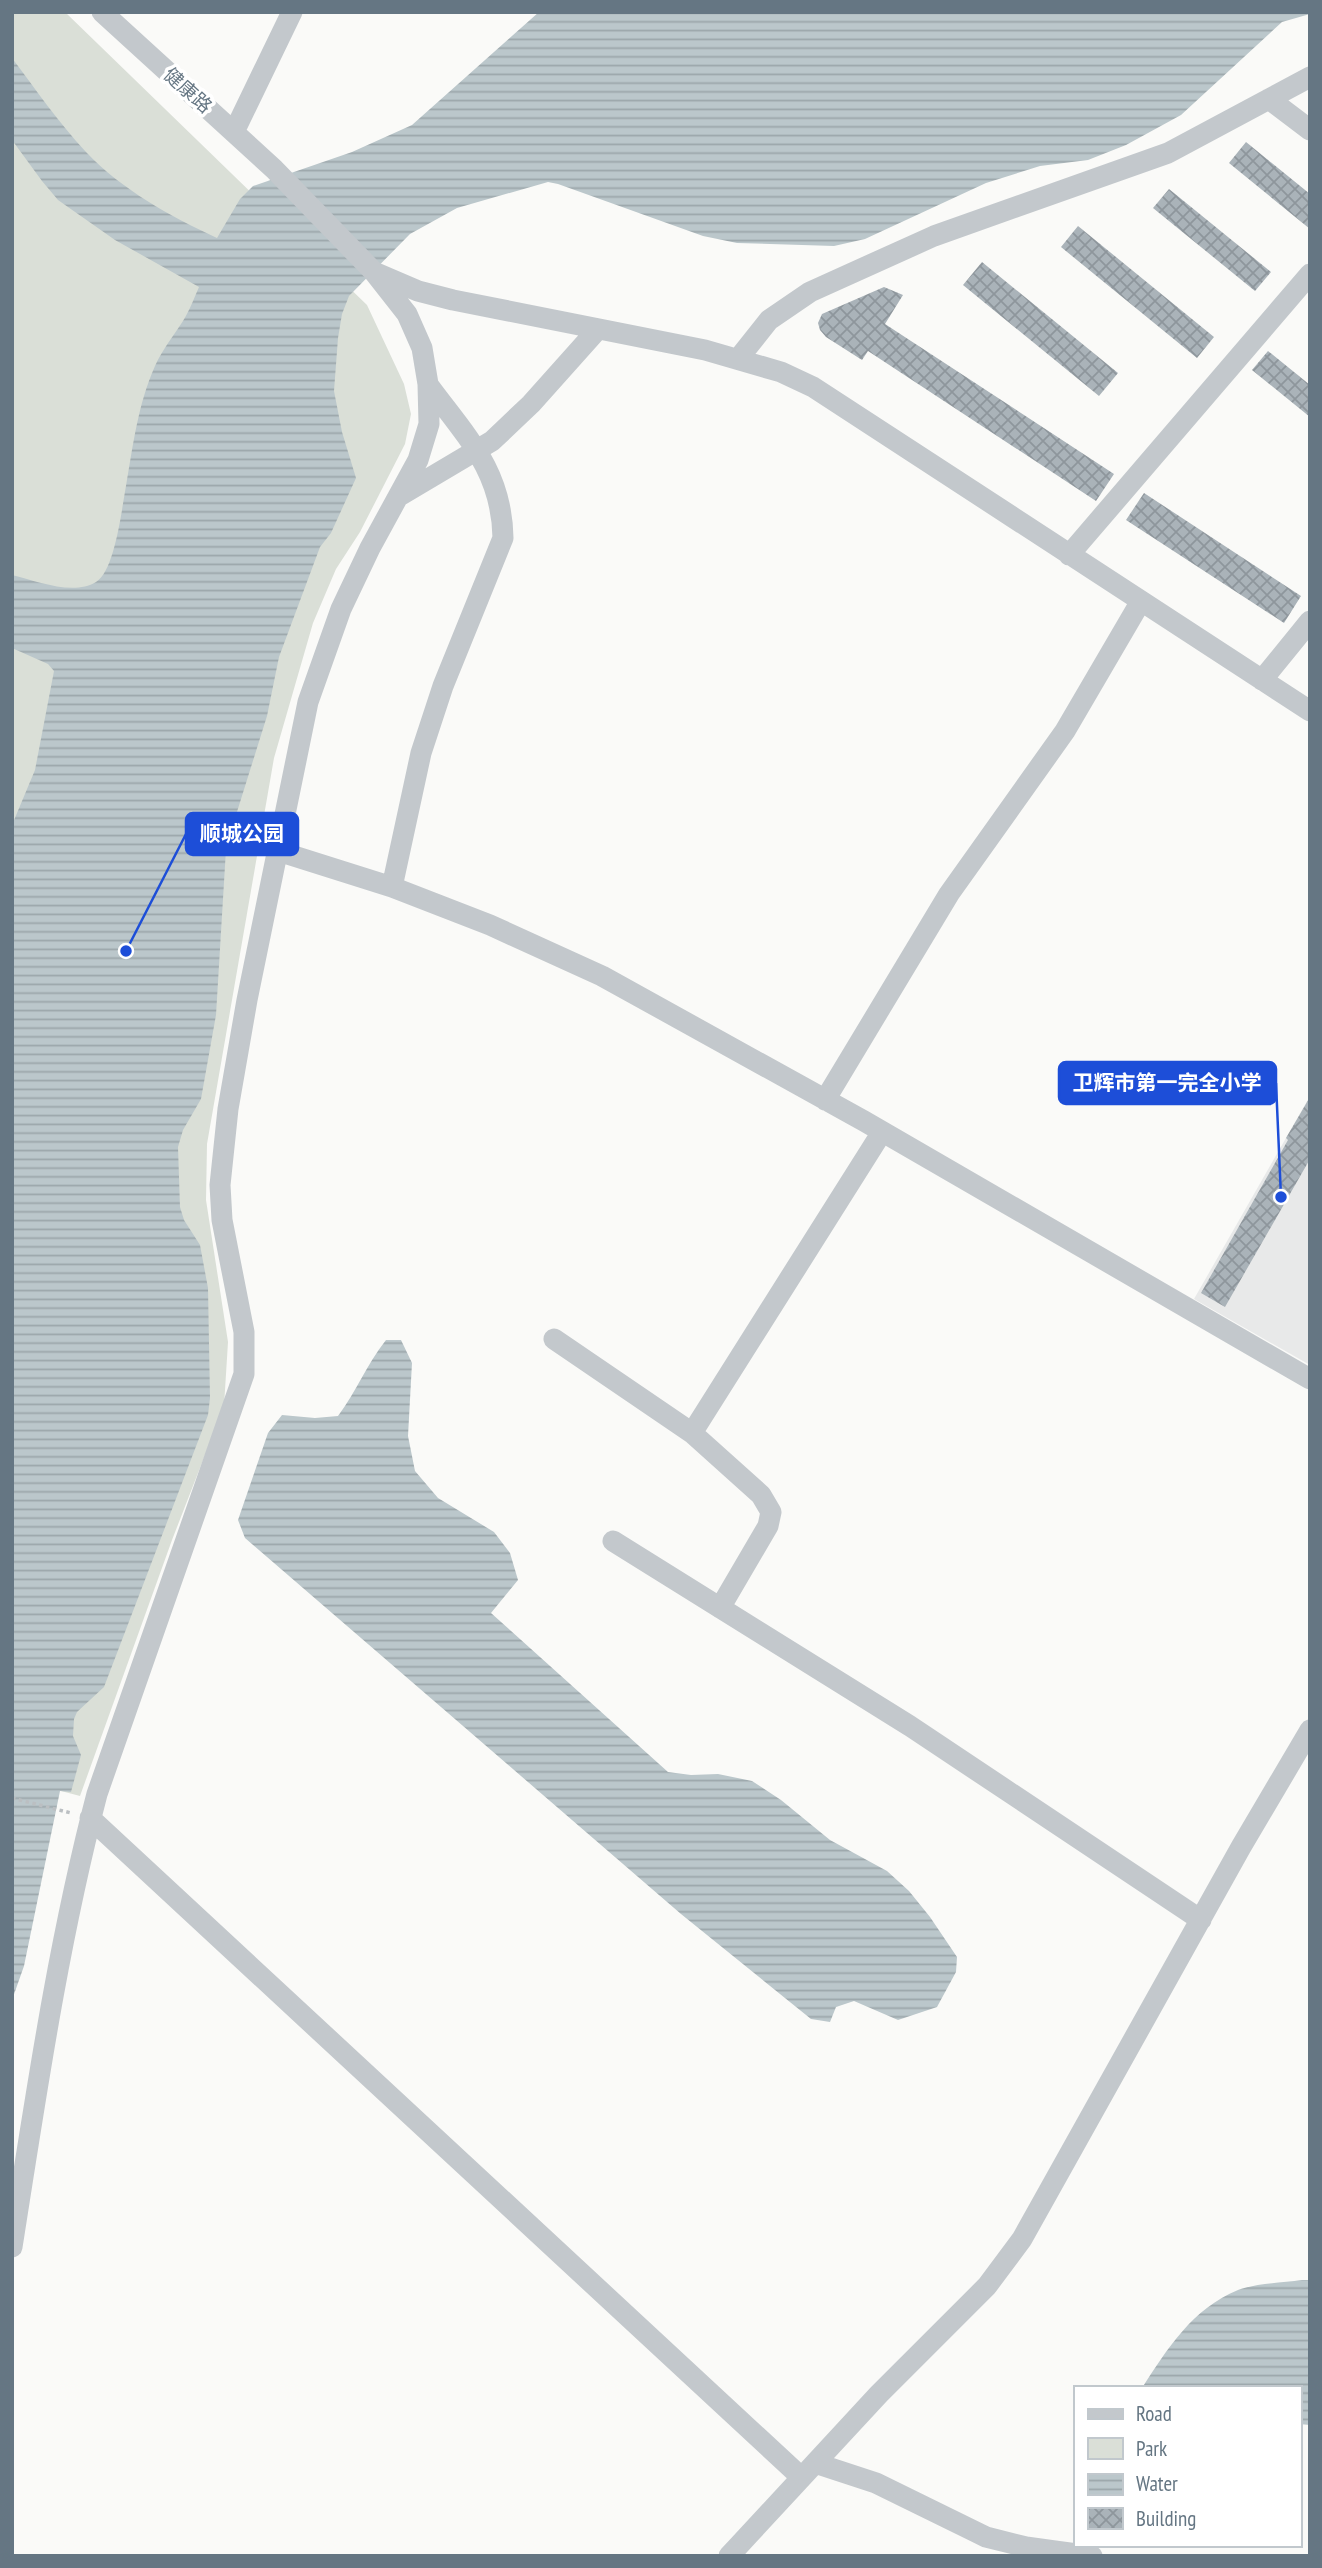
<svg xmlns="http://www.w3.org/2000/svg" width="1322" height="2568" font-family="'PT Sans Narrow','Noto Sans SC',sans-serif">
  <defs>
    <pattern id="water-rules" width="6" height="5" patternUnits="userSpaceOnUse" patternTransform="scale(1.75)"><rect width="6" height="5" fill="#bbc7cb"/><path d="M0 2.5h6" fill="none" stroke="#9ca6aa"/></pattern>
    <pattern id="building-cross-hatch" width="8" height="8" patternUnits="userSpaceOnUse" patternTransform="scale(1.75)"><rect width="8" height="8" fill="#aab3b9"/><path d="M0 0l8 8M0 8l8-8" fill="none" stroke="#8e969c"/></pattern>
  </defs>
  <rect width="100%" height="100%" fill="#fafaf8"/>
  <path fill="#e8e9e9" d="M1310 1096V1365L1194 1299Z"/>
  <path fill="#dadfd7" d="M12 12H65L367 305 404 384 411 414 405 444 360 532 336 569 313 623 274 758 207 1144 206 1200 228 1342 224 1406 172 1540 80 1796 12 1778Z"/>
  <path fill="url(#water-rules)" d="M539 12H1310V14L1282 22 1181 115 1126 145 1088 160 1040 166 986 183 865 239 834 246 737 243 703 236 558 184 548 182 457 208 410 234 349 296 342 314 338 338 334 391 342 432 356 478 331 533 320 547 279 657 267 716 231 831 226 849 216 1015 201 1099 183 1130 178 1147 180 1207 184 1220 200 1245 208 1288 210 1398 208 1415 104 1687 77 1712 74 1719 73 1736 81 1755 71 1792 60 1791 24 1966 12 2000V825L35 770 54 671 48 664 12 648V575C37 581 73 596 96 582 115 571 122 507 126 486 133 446 138 404 155 366 162 350 174 335 183 321 190 310 194 298 199 287L115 240 58 200 42 181 12 140V58C36 90 59 123 86 152 122 190 170 216 217 238L240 199 253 186 352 152 412 125Z
    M386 1340H401L412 1363 408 1436 415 1471 438 1498 494 1532 510 1553 518 1580 491 1613 668 1772 691 1775 718 1774 752 1781 781 1800 830 1840 887 1871 909 1891 930 1917 957 1957 956 1972 937 2007 898 2020 854 2001 836 2007 830 2022 811 2019 681 1914 245 1538 238 1520 268 1433 282 1415 315 1418 338 1416C357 1391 366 1365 386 1340Z
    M1302 2280H1310V2425L1299 2424V2388H1142C1168 2348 1192 2309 1238 2290 1257 2283 1282 2283 1302 2280Z"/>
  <path fill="url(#building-cross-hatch)" d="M1246 142 1310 194V229L1229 163Z
    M1169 189 1271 272 1255 291 1153 208Z
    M1078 226 1214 337 1197 358 1061 247Z
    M982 262 1118 373 1099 396 963 285Z
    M884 287 903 295 885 324 1114 474 1096 501 868 351 862 360 826 337 820 330 818 323 822 314Z
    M1268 351 1310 385V417L1252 370Z
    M1144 493 1301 596 1284 623 1126 520Z
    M1310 1097V1159L1225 1307 1201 1293 1288 1140 1286 1138Z"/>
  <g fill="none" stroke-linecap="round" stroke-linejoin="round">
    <path stroke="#bbbfc2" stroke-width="3.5" stroke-dasharray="3.5 3.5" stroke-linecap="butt" d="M12 1798 71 1813"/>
    <path stroke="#c3c8cc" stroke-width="21" d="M1269 99 1310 130
      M234 132 292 12
      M376 273 418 291 453 300 705 350 781 372 813 387 1310 711
      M738 359 769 320 810 292 934 236 1168 153 1310 77
      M401 495 492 441 531 404 598 329
      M1069 555 1310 274
      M1262 680 1310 621
      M278 851 392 887 490 925 602 976 864 1121 1310 1379
      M392 887 421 753 443 686 503 538C502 471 466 436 429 386
      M825 1100 949 894 1065 731 1141 601
      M554 1339 692 1433 882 1132
      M692 1433 761 1495 771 1512 768 1526 720 1608
      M613 1541 910 1726 1201 1920
      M90 1818 801 2477
      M12 2247C36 2095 58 1943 97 1794L244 1374V1332L222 1220 220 1185 228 1109 247 1000 308 702 341 609 370 548 418 460 429 424 428 384 422 348 407 314 374 272 274 169 102 12
      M815 2463 876 2483 986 2537 1026 2547 1092 2556
      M729 2556 879 2394 987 2286 1022 2239 1241 1847 1310 1730"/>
  </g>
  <g text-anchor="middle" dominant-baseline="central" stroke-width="7" stroke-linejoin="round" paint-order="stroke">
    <g font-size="19" fill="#657683" stroke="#fff">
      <text transform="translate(188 90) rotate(42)">健康路</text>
    </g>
  </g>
  <path fill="none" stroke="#1d4ed8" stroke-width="2.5" d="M126 951L186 834M1281 1197L1276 1083"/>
  <g fill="#1d4ed8" stroke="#fff" stroke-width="2.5">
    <circle cx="126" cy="951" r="7"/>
    <circle cx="1281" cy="1197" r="7"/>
  </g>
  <g fill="#1d4ed8" stroke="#1d4ed8" stroke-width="2.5">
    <rect x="186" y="813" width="112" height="42" rx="7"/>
    <rect x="1059" y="1062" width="217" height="42" rx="7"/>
  </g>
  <g font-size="21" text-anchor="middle" font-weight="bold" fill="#fff">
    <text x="242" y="841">顺城公园</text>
    <text x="1167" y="1090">卫辉市第一完全小学</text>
  </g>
  <rect width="1322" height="2568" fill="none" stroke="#657683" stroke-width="28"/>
  <rect x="1074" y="2386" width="228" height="161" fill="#ffffff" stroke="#c1c8cd" stroke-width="2"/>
  <rect x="1088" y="2409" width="35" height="10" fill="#c3c8cc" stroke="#c1c8cd" stroke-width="2"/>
  <text x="1136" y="2421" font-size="21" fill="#657683">Road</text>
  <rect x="1088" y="2438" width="35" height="21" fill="#dadfd7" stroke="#c1c8cd" stroke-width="2"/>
  <text x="1136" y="2456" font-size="21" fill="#657683">Park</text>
  <rect x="1088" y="2474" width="35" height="21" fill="url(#water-rules)" stroke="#c1c8cd" stroke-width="2"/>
  <text x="1136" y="2491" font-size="21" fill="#657683">Water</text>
  <rect x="1088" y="2508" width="35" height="21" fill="url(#building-cross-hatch)" stroke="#c1c8cd" stroke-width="2"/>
  <text x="1136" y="2526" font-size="21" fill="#657683">Building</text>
</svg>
